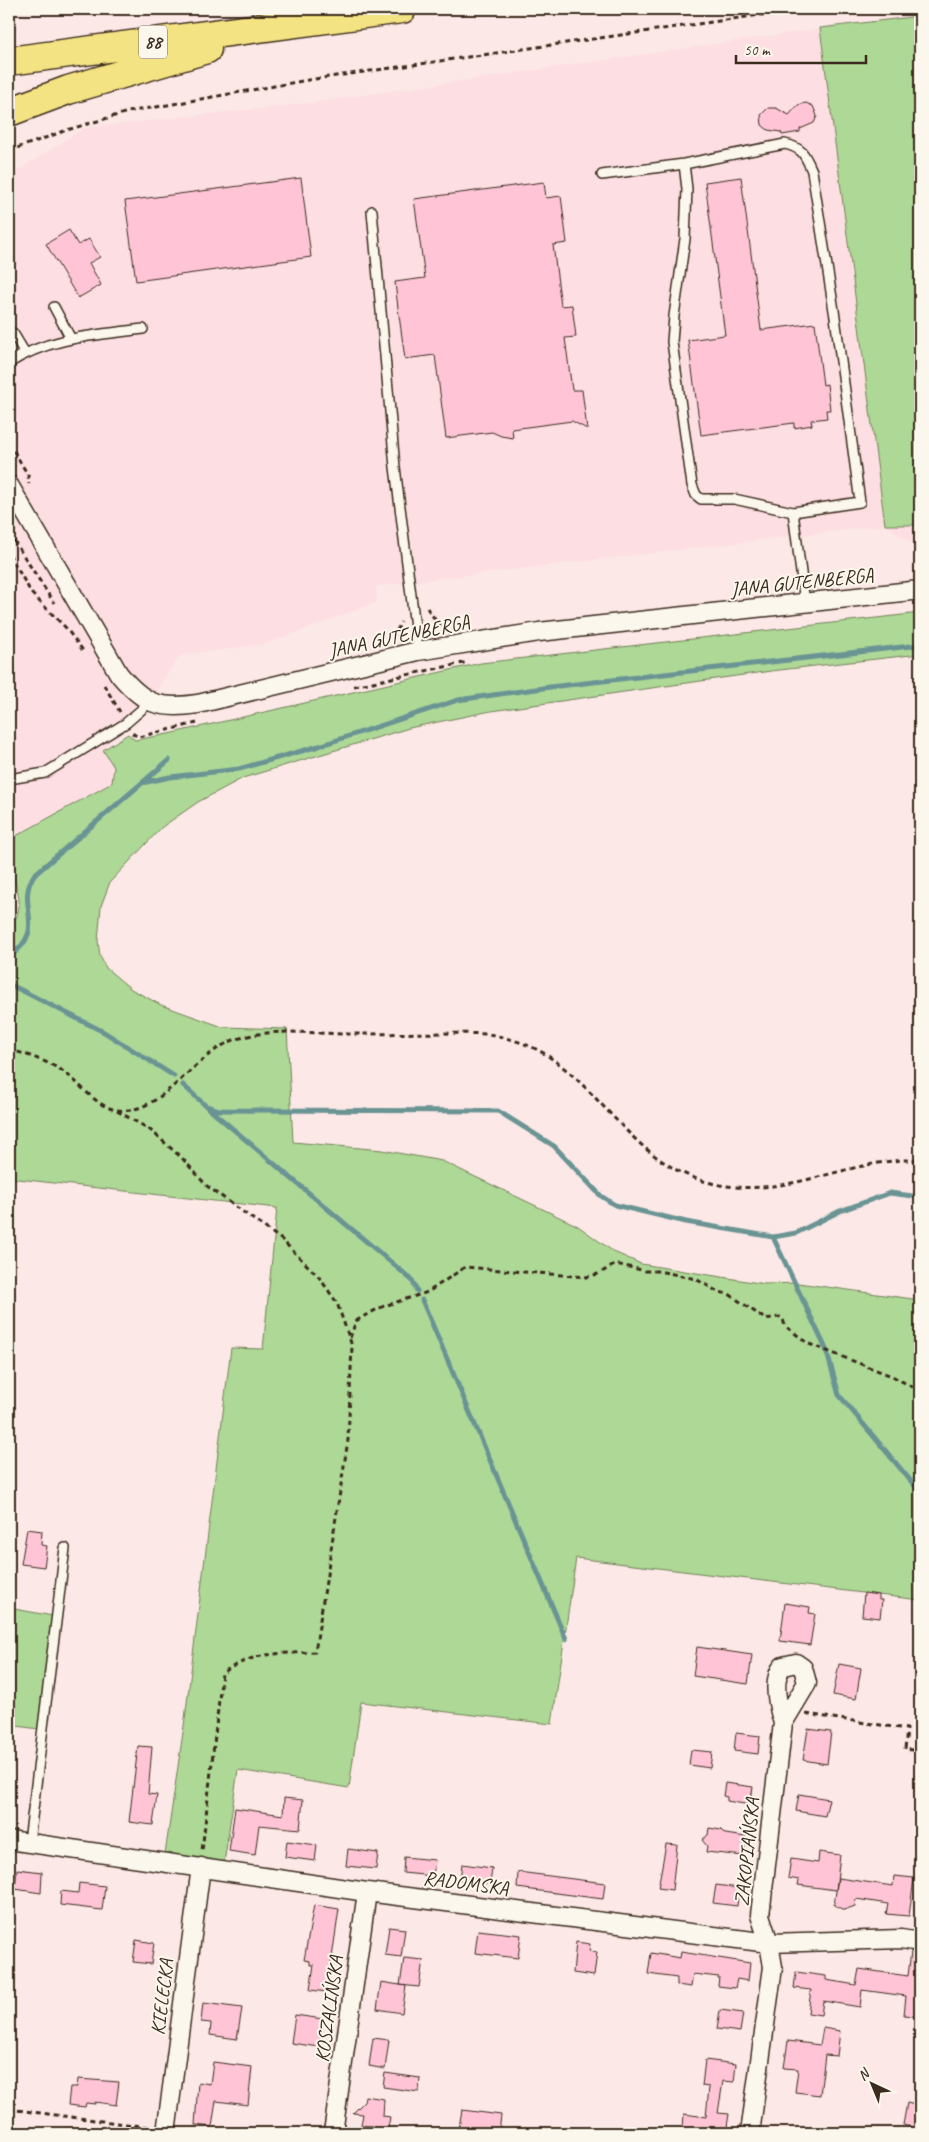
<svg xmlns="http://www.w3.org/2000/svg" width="929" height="2142" font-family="Caveat,sans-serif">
  <rect width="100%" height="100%" fill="#fce8e6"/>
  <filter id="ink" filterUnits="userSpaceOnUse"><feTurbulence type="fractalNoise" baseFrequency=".02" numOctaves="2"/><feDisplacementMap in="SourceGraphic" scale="10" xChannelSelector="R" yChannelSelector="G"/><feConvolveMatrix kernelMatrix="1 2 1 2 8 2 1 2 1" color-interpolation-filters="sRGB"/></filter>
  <g filter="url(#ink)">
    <path fill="#fddee2" d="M920 14V548L885 525 376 586 377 602 265 644 180 655 145 706 103 750 114 767 112 783 16 836 9 837V176L85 128 310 103Z"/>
    <path fill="#add896" stroke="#74815a" d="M920 16V525H885L820 28Z
      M920 613V654L771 671 491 711 409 728 243 778 198 802 162 827 110 882 101 906 98 941 100 956 106 968 131 989 161 1005 223 1027 287 1029 293 1142 382 1150 442 1161 578 1226 614 1252 641 1264 765 1284 798 1283 920 1300V1600L576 1558 552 1724 361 1702 349 1788 238 1770 223 1870 164 1861 185 1719 231 1348 263 1349 277 1208 9 1178V929C27 907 17 889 9 865 6 858 9 845 9 837L16 836 112 783 114 767 103 750 128 734 135 740 168 734 481 663Z
      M9 1608 53 1616 39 1729 9 1725Z"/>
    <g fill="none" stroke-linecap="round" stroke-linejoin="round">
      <path stroke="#6a9494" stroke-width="5" d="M142 783 170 777 239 769 319 746 458 700 550 687 920 645
        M9 957C50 928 14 906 34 875L169 760
        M9 984 104 1032 174 1076
        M183 1085 206 1106 219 1110 498 1111 554 1146 601 1196 615 1205 686 1222 773 1237 826 1349 839 1395 920 1492
        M208 1108 412 1280 417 1291
        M773 1237 796 1233 840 1211 890 1193 920 1197
        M422 1300 566 1639"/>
    </g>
    <path fill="#ffc5d7" stroke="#3b2a1e" d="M806 103 813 106 817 116 814 123 800 129V132L782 135 781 132 768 130 762 125 761 115 768 108H776L789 115 798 105Z
      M741 177 761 330 815 323 823 385 827 384 830 410H826L827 418 811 420 812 425 794 428V423L701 435 688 340 725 335 705 182Z
      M301 178 311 257 136 281 125 201Z
      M544 182 546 198 561 196 567 243 553 245 561 306 572 305 576 337 565 338 572 390H582L587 429 572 421 512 429 513 438 501 436 492 432 446 438 435 355 405 359 398 308 395 282 425 278 414 199Z
      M69 230 78 245 89 239 100 257 89 263 101 285 78 298 46 244Z
      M27 1529 42 1531 41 1545 47 1546 44 1567 21 1564Z
      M864 1593 879 1595V1600H882L880 1618 862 1616Z
      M785 1603 810 1607 809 1613 815 1614 810 1645 780 1641Z
      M697 1647 752 1655 748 1684 693 1676Z
      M839 1664 861 1668 856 1699 833 1695Z
      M808 1729 831 1732 827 1764 803 1760Z
      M736 1733 760 1736 758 1754 734 1751Z
      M138 1746 152 1747 148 1794 157 1795 153 1825 129 1822Z
      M691 1750 712 1752 710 1768 689 1765Z
      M725 1783 753 1787 750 1805 727 1801V1797L723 1796Z
      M799 1794 829 1799 825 1816 796 1811Z
      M284 1798 303 1800 300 1829 259 1825 255 1855 229 1851 235 1808 283 1815Z
      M709 1828 721 1830 725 1834 746 1837 744 1856 706 1852 707 1846 702 1840 708 1835Z
      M287 1841 317 1845 315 1861 285 1857Z
      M666 1844 677 1845 672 1890 658 1888Z
      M348 1849 378 1853 376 1869 346 1866Z
      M819 1852 840 1855 836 1890 798 1885 799 1880 788 1878 791 1859 818 1863Z
      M404 1857 435 1860 433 1876 403 1873Z
      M462 1864 492 1868 490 1884 460 1880Z
      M17 1869 42 1872 41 1893 15 1889Z
      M518 1872 605 1883 603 1899 517 1888Z
      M894 1876 914 1878 909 1916 886 1914 888 1904 856 1899 855 1906 844 1910 834 1905 838 1878 893 1886Z
      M79 1883 105 1886 102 1910 60 1905 61 1891 78 1893Z
      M716 1885 739 1888 737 1906 713 1903Z
      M314 1905 339 1909 327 1992 310 1990 314 1965H310V1961L304 1960Z
      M389 1927 405 1929 401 1957 385 1955Z
      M478 1930 521 1935 518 1958 475 1953Z
      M136 1940 154 1943 151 1964 133 1962Z
      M576 1942 590 1944 589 1951 597 1952 594 1976 573 1973Z
      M911 1951 920 1952 919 2017 904 2015 906 1996 862 1990 860 2007 823 2001 821 2015 808 2013 811 1990 794 1988 796 1972 826 1976V1980L856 1985 859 1969 908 1976Z
      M681 1952 750 1963 748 1981 737 1979 735 1988 718 1986 719 1977 693 1974 691 1987 677 1985V1978L648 1974 651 1953 680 1958Z
      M404 1958 423 1960 419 1987 400 1985Z
      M381 1982 406 1986 402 2013 377 2009Z
      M203 2003 242 2008 237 2039 210 2035 211 2023 201 2022Z
      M720 2010 743 2013 740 2032 717 2029Z
      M295 2015 323 2019 319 2047 291 2043Z
      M823 2028 840 2031 837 2056 825 2055 820 2095 795 2092 798 2069 784 2068 788 2041 820 2045Z
      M373 2038 389 2040 385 2069 369 2066Z
      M705 2060 736 2064 734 2082 723 2081 718 2113 729 2114 726 2133 683 2128 684 2114 706 2117 709 2087 702 2086Z
      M213 2062 252 2067 248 2105 216 2101 212 2127 195 2125 198 2082 210 2084Z
      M385 2073 420 2078 419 2092 383 2087Z
      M78 2079 119 2082 116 2105 95 2102V2104L86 2103 85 2107 68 2105 70 2087H77Z
      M365 2096 384 2099 383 2116 390 2117 387 2133H371L372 2126 361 2125 363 2114 353 2113 364 2102Z
      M907 2103 920 2106V2129L903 2125Z
      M462 2110 501 2115 499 2133H458Z"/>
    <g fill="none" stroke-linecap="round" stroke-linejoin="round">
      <g stroke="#3b2a1e" stroke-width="12">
        <path id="service" d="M684 164 687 189 685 239 674 316 672 342 692 485 696 495 701 499H734L793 512
          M602 175 684 164 785 144C803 148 805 155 812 171L835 317 860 502 793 512 805 603
          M372 211 395 467 418 651
          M54 307 71 339
          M13 333 25 353
          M9 363C49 337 97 335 143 329
          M9 779 45 773 126 723 149 703
          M29 1842 65 1548"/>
      </g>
      <g stroke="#3b2a1e" stroke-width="21">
        <path id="minor" d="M9 485 119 674C144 704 159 710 198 704L418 651 539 632 920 590
          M9 1840 367 1892 769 1943 901 1939 920 1942
          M166 2133 201 1867
          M333 2133 367 1892
          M750 2133 773 1967 769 1943 760 1915 783 1723C778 1707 771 1679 783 1666L796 1663 803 1668 807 1683 783 1723"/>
      </g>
      <g stroke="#3b2a1e" stroke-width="31">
        <path id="primary" d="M9 61 402 9
          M9 112 68 90 207 49"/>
      </g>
      <path stroke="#3b2a1e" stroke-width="3" stroke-dasharray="5 4" stroke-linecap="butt" d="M9 151 67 130 128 112 308 80 802 9
        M9 443 28 475 29 484
        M9 533 54 603
        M9 554 32 594 66 628 84 652
        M427 608 439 625 448 628
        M393 639 401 622
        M104 685 120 712
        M354 686 468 662
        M132 733 138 737 197 723
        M9 1049C27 1055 45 1060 61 1070 79 1081 95 1107 117 1110 162 1116 193 1055 234 1040 270 1027 313 1034 351 1034 397 1034 442 1032 488 1034 508 1038 527 1043 545 1054 604 1092 635 1163 707 1182 784 1203 847 1157 920 1160
        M117 1111 149 1129 182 1158 207 1186 282 1240 319 1277 337 1303 352 1346 348 1440 315 1652C276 1654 256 1651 222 1673L202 1851
        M350 1338 356 1321 366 1315 384 1306 428 1292 465 1267 586 1277 598 1274 616 1264 646 1271H659L696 1279 718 1292 729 1294 765 1319 780 1317 783 1319 785 1326 809 1344 892 1376 920 1391
        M806 1714 907 1729 905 1749 920 1751
        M9 2109 149 2127"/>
      <use href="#service" stroke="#fbf7ec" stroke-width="9"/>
      <use href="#minor" stroke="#fbf7ec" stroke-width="18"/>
      <use href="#primary" stroke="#f4e382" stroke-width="28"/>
    </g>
  </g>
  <g text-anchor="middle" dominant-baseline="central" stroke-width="4" stroke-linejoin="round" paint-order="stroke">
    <rect fill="#fbf7ec" stroke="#75685c" stroke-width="1" x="139" y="25.5" width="28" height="33" rx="4"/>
    <g font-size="19" font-weight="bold" fill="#3b2a1e">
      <text x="153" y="42">88</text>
    </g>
    <g font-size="20" fill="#3b2a1e" stroke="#fbf7ec">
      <text transform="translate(802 582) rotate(-6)">JANA GUTENBERGA</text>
      <text transform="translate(399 636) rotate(-12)">JANA GUTENBERGA</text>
      <text transform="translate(747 1852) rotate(-84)">ZAKOPIAŃSKA</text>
      <text transform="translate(466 1883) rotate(7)">RADOMSKA</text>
      <text transform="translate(162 1997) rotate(-83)">KIELECKA</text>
      <text transform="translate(329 2009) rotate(-82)">KOSZALIŃSKA</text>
    </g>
  </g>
  <rect width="929" height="2142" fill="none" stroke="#fbf7ec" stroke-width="30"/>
  <rect x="15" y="15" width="899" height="2112" fill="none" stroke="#3b2a1e" stroke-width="2" filter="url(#ink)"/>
  <g transform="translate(872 2084) rotate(316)" stroke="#fbf7ec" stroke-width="4" paint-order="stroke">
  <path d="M0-4L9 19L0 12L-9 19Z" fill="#3b2a1e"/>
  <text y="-8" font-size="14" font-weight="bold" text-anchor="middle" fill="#3b2a1e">N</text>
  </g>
  <path d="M736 55v8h130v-8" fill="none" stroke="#3b2a1e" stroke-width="2.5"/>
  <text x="744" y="55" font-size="15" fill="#3b2a1e" stroke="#fbf7ec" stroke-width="4" paint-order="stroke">50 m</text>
</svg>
